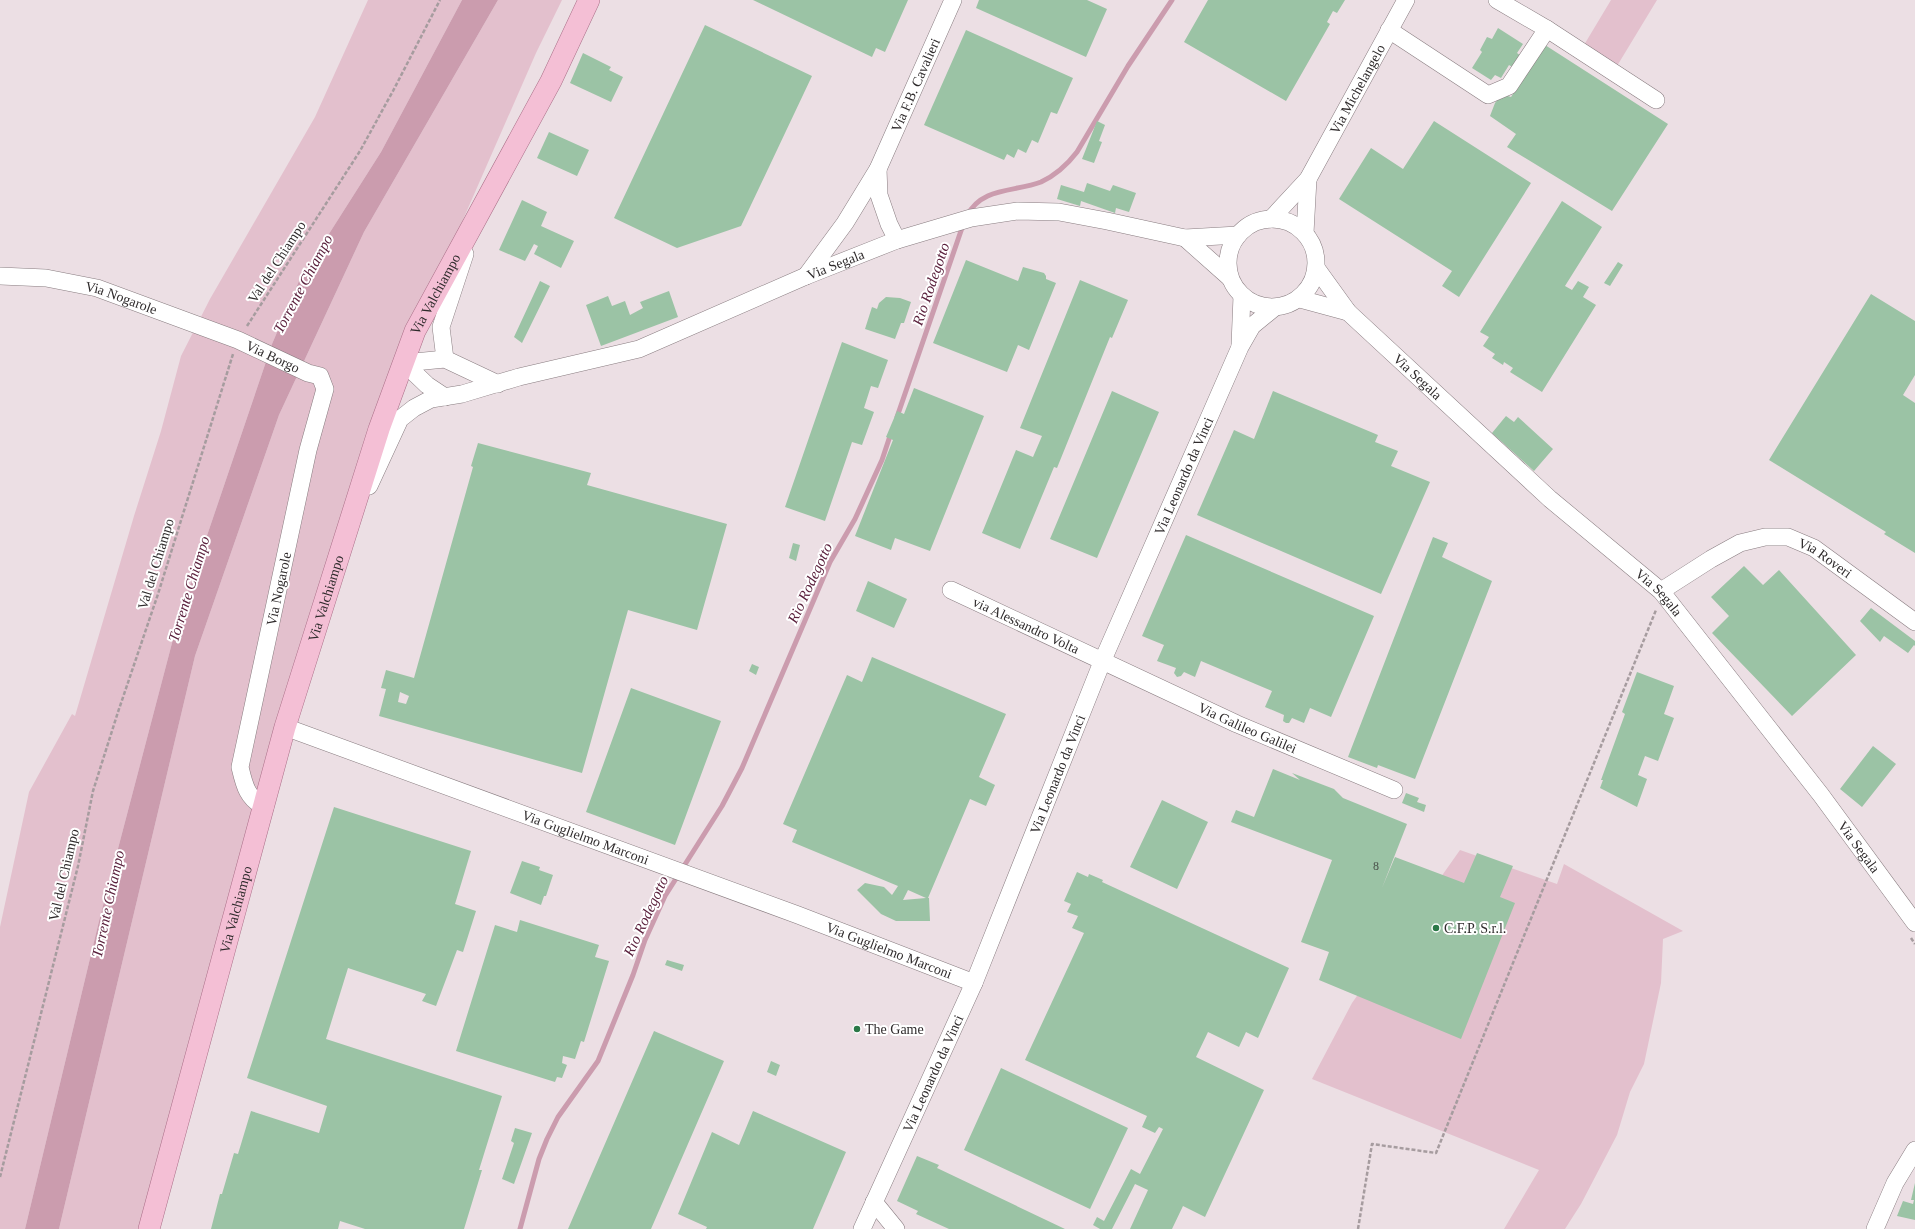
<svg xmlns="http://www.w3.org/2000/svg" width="1915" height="1229" font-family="Georgia,serif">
  <rect width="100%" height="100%" fill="#ecdfe4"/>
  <path fill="#e3c0cd" d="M368 0H462L381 152 299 281 272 344 177 624 99 921 25 1229H0V927L29 792 72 714 75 716 134 516 161 431 181 356 210 299 315 117Z
    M498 0H562L536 53 380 409 151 1229H59L195 656 279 415 364 232Z
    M1611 0H1657L1617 66 1584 45Z
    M1460 850 1557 884 1564 864 1683 931 1663 939 1661 983 1644 1064 1630 1092 1617 1135 1581 1204 1565 1229H1504L1539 1170 1312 1079 1352 1003Z"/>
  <path fill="#cb9cae" d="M462 0H498L364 232 279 415 195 656 59 1229H25L99 921 177 624 272 344 299 281 381 152Z"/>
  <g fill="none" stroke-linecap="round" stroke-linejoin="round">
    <path stroke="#cb9cae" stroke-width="5" d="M967 216C981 187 1015 192 1041 182 1056 175 1067 165 1077 152L1128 66 1172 0
      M897 417 963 225
      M520 1229 539 1159 547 1139 558 1117 598 1061 633 975 645 940 665 896 722 806 742 768 830 562 855 519 882 460 891 433"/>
  </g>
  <path fill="#9bc3a5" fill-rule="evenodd" d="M753 0H908L885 52 876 48 872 57Z
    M979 0H1087L1107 9 1086 57 976 8Z
    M1208 0H1345L1337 13 1333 11 1327 22 1330 24 1286 101 1184 42Z
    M705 25 812 76 741 226 677 248 614 218Z
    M1498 28 1523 44 1517 53 1521 56 1514 68 1509 65 1501 78 1495 75 1491 80 1472 68 1482 52 1480 50 1487 37 1492 39Z
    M966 30 1073 78 1057 114 1051 112 1038 143 1032 140 1026 153 1018 149 1014 158 1007 154 1004 160 924 125Z
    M1545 45 1668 124 1612 211 1507 147 1516 134 1490 116 1495 103 1502 94 1511 97Z
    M583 53 611 67 609 70 623 77 611 102 570 83Z
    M1097 121 1105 125 1099 141 1102 142 1094 163 1082 159Z
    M1434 121 1531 183 1459 297 1442 286 1452 271 1339 199 1371 148 1403 169Z
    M549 132 589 150 577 176 537 158Z
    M1087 183 1110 191 1113 185 1136 193 1129 212 1116 208 1115 213 1081 201 1080 206 1057 199 1061 185 1084 192Z
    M522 200 547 212 541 226 574 241 561 268 534 254 538 246 534 244 525 261 499 250Z
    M1562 201 1602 227 1565 286 1572 290 1578 281 1589 287 1583 297 1596 305 1542 392 1510 372 1513 368 1504 362 1503 365 1492 358 1495 354 1483 346 1489 337 1480 332Z
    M966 260 1018 281 1023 267 1044 273 1046 276V279L1056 283 1029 350 1018 345 1007 372 933 343Z
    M1618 262 1623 265 1610 286 1604 283Z
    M1080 280 1128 300 1112 338 1110 337 1057 468 1054 467 1020 549 982 533 1016 450 1033 457 1042 436 1020 428Z
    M540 281 550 286 522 343 514 337Z
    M669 291 678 317 601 346 586 305 608 296 612 306 625 301 630 315 643 308 640 302Z
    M1871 294 1915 321V375L1903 395 1915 403V553L1884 534 1886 532 1769 460Z
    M886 297 900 298 911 302 904 323H901L895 339 865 329 872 307 877 309 879 303Z
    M842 342 888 360 878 388 871 386 864 408 874 412 862 445 852 442 825 521 785 507Z
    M914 388 984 416 930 551 895 538 891 550 855 536 893 440 886 437 897 411 904 414Z
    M1112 391 1159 412 1097 558 1050 539Z
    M1273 391 1378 435 1375 442 1398 451 1391 466 1430 482 1381 594 1197 515 1234 430 1254 439Z
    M1506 416 1514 422 1518 417 1553 449 1534 471 1492 433Z
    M478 443 591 473 587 485 727 524 697 630 628 610 582 773 379 716 386 689 381 688 386 670 414 678 473 467 471 466ZM400 692 409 696 406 704 398 702Z
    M1186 535 1374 616 1331 717 1310 708 1304 723 1292 718 1289 723H1286L1283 721 1284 715 1265 707 1272 691 1201 661 1195 677 1184 672 1181 676 1177 677 1174 673 1176 668 1157 661 1164 645 1142 636Z
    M1433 537 1448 543 1442 557 1492 581 1415 779 1378 765 1377 768 1348 757Z
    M793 543 800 545 796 561 789 558Z
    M1744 566 1763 585 1779 570 1856 655 1792 716 1712 633 1729 616 1711 597Z
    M868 581 907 599 894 628 856 611Z
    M1871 608 1915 641V646L1914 645 1908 653 1884 636 1880 642 1860 621Z
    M872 657 1006 714 979 777 995 785 986 806 970 799 928 898H929L930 921H896L881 914 857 890 865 883 884 887 892 895 898 886 792 842 797 830 783 824 847 675 862 682ZM908 890 926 898 903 900Z
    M752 664 759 667 756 675 749 671Z
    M1637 672 1674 686 1664 714 1674 718 1658 761 1645 756 1638 775 1647 779 1637 807 1600 788 1603 780H1601L1625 714 1622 712Z
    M631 688 721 721 675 845 586 812Z
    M1873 746 1896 764 1862 807 1840 789Z
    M1273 769 1300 780 1292 773 1334 789 1343 798 1407 824 1382 888 1395 857 1464 883 1477 853 1513 866 1500 897 1515 903 1461 1039 1319 980 1329 952 1301 942 1332 860 1231 822 1236 810 1254 817Z
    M1406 793 1419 798 1417 802 1426 805 1424 812 1402 803Z
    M1162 800 1208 822 1177 889 1130 867Z
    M334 807 471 851 455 904 476 911 463 952 457 950 436 1006 422 1001 426 994 348 968 326 1039 502 1096 479 1170H482L464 1229H365L340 1221 338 1229H211L220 1194H222L234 1153 238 1154 251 1111 319 1133 327 1106 247 1078Z
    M522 861 540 867 539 870 553 875 546 896H544L541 905 510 893Z
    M1077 872 1088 877 1089 874 1103 880 1102 882 1289 968 1258 1038 1246 1032 1239 1047 1208 1032 1196 1057 1264 1090 1205 1217 1183 1206 1172 1229H1130L1148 1190 1135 1184 1112 1229H1100L1093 1225 1097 1217 1104 1221 1131 1169 1140 1174 1163 1129 1159 1127 1155 1133 1142 1127 1147 1116 1025 1060 1084 933 1072 928 1078 916 1067 912 1071 904 1064 901Z
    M520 920 599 945 595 957 609 961 584 1042 581 1041 575 1059 563 1056 562 1063 567 1065 562 1078 557 1077 555 1082 456 1051 495 925 517 932Z
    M667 960 684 965 682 971 665 965Z
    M654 1031 724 1061 651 1229H568Z
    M771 1061 780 1065 776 1076 767 1072Z
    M1001 1068 1128 1128 1090 1209 964 1150Z
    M753 1111 846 1152 813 1229H706L707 1227 678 1214 712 1132 739 1145Z
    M515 1128 532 1133 514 1184 502 1179 514 1143 511 1141Z
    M917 1156 939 1165 937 1168 1065 1229H949L916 1214 918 1211 897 1201Z
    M1915 1183V1220L1897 1216 1903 1201 1913 1204 1914 1200H1911Z"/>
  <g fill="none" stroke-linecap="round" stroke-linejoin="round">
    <g stroke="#897d81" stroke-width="18">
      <g id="minor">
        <path d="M1547 29 1656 100"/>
        <path d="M1389 30 1488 95 1509 86 1547 29 1497 0"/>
        <path d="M878 169 879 195 889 224 897 240"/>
        <circle cx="1272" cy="263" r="44"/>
        <path id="s1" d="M1271 219 1308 179 1406 0"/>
        <path d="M1305 233 1308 179"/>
        <path d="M1185 238 1230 278"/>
        <path id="s2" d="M1317 269 1348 312 1550 499 1661 591 1821 795 1915 923"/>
        <path id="s3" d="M0 276 46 278 97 288 238 340 308 373 320 376 325 389 308 450 240 767C244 784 247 799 265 807"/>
        <path id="s4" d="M806 276 845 223 878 169 953 0"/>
        <path d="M1300 299 1348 312"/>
        <path d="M1240 345 1242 296"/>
        <path d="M445 359 441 327 465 254"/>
        <path d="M404 363 445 359 498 384"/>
        <path d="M404 363 427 385 445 397"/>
        <path id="s5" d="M369 486 400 419 414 408 431 399 462 394 519 377 639 349 806 276 897 240 971 218 1018 211 1059 212 1107 221 1185 238 1238 235"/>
        <path id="s6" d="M951 590 1237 724 1394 790"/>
        <path id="s7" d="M1661 591 1711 559 1740 543 1765 537H1788L1814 548 1915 622"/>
        <path id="s8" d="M285 727 798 915 974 983"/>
        <path d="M874 1202 896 1229"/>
        <path id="s9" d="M862 1229 974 983 1102 662 1240 347 1252 326 1274 308"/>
        <path d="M1875 1229 1895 1183 1915 1150"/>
      </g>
    </g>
    <g stroke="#aa6f88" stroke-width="22">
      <g id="major">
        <path id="s10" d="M149 1229 285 727 379 429 415 331 551 81 589 0"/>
      </g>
    </g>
    <path stroke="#a69c9f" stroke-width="2.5" stroke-dasharray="4 2" stroke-linecap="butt" d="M247 326 360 151 393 91 440 0
      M1911 938 1915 944
      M0 1177 78 866 93 791 118 712 158 594 233 354
      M1358 1229 1372 1144 1436 1153 1656 610"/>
    <use href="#minor" stroke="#fff" stroke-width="17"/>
    <use href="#major" stroke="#f4bfd5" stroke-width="21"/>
  </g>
  <g fill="#2b7847" stroke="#fff" stroke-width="1.5">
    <circle cx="1436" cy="928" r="4"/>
    <circle cx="857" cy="1029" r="4"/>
  </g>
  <g text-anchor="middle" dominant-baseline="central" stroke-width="4" stroke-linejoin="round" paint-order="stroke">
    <g font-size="12" fill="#4a514a">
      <text x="1376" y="866">8</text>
    </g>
    <g font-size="14" fill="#2f2b2c" stroke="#fff">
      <text stroke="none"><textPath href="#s4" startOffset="221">Via F.B. Cavalieri</textPath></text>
      <text stroke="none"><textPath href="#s1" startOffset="157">Via Michelangelo</textPath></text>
      <text transform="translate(277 262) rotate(-57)">Val del Chiampo</text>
      <text stroke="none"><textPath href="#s5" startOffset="539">Via Segala</textPath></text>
      <text stroke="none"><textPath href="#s10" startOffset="979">Via Valchiampo</textPath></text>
      <text stroke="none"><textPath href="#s3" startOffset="124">Via Nogarole</textPath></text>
      <text stroke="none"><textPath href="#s3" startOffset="287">Via Borgo</textPath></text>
      <text stroke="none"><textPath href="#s2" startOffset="148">Via Segala</textPath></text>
      <text stroke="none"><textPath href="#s9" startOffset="819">Via Leonardo da Vinci</textPath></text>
      <text stroke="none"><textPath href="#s7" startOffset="184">Via Roveri</textPath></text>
      <text transform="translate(156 564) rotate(-73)">Val del Chiampo</text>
      <text transform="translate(279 589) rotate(-78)">Via Nogarole</text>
      <text stroke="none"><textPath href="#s2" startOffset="472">Via Segala</textPath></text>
      <text stroke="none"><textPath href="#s10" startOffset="655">Via Valchiampo</textPath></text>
      <text stroke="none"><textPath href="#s6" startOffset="83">via Alessandro Volta</textPath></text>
      <text stroke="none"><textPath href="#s6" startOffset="327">Via Galileo Galilei</textPath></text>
      <text stroke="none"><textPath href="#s9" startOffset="495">Via Leonardo da Vinci</textPath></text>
      <text stroke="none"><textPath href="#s8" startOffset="320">Via Guglielmo Marconi</textPath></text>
      <text stroke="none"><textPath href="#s2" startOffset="796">Via Segala</textPath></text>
      <text transform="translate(64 875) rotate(-77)">Val del Chiampo</text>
      <text stroke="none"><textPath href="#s10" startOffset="331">Via Valchiampo</textPath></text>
      <text stroke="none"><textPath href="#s8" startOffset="644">Via Guglielmo Marconi</textPath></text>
      <text stroke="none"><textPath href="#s9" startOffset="171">Via Leonardo da Vinci</textPath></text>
    </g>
    <g font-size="14" fill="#2f2b2c" stroke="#fff" text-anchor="start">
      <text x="1444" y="928">C.F.P. S.r.l.</text>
      <text x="865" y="1029">The Game</text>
    </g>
    <g font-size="15" font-style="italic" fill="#5b213d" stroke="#fff">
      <text transform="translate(303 284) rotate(-62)">Torrente Chiampo</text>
      <text transform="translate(931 284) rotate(-71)">Rio Rodegotto</text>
      <text transform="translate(810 583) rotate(-65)">Rio Rodegotto</text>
      <text transform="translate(189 589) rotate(-73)">Torrente Chiampo</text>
      <text transform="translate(108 904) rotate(-78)">Torrente Chiampo</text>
      <text transform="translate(646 916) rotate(-65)">Rio Rodegotto</text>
    </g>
  </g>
</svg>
